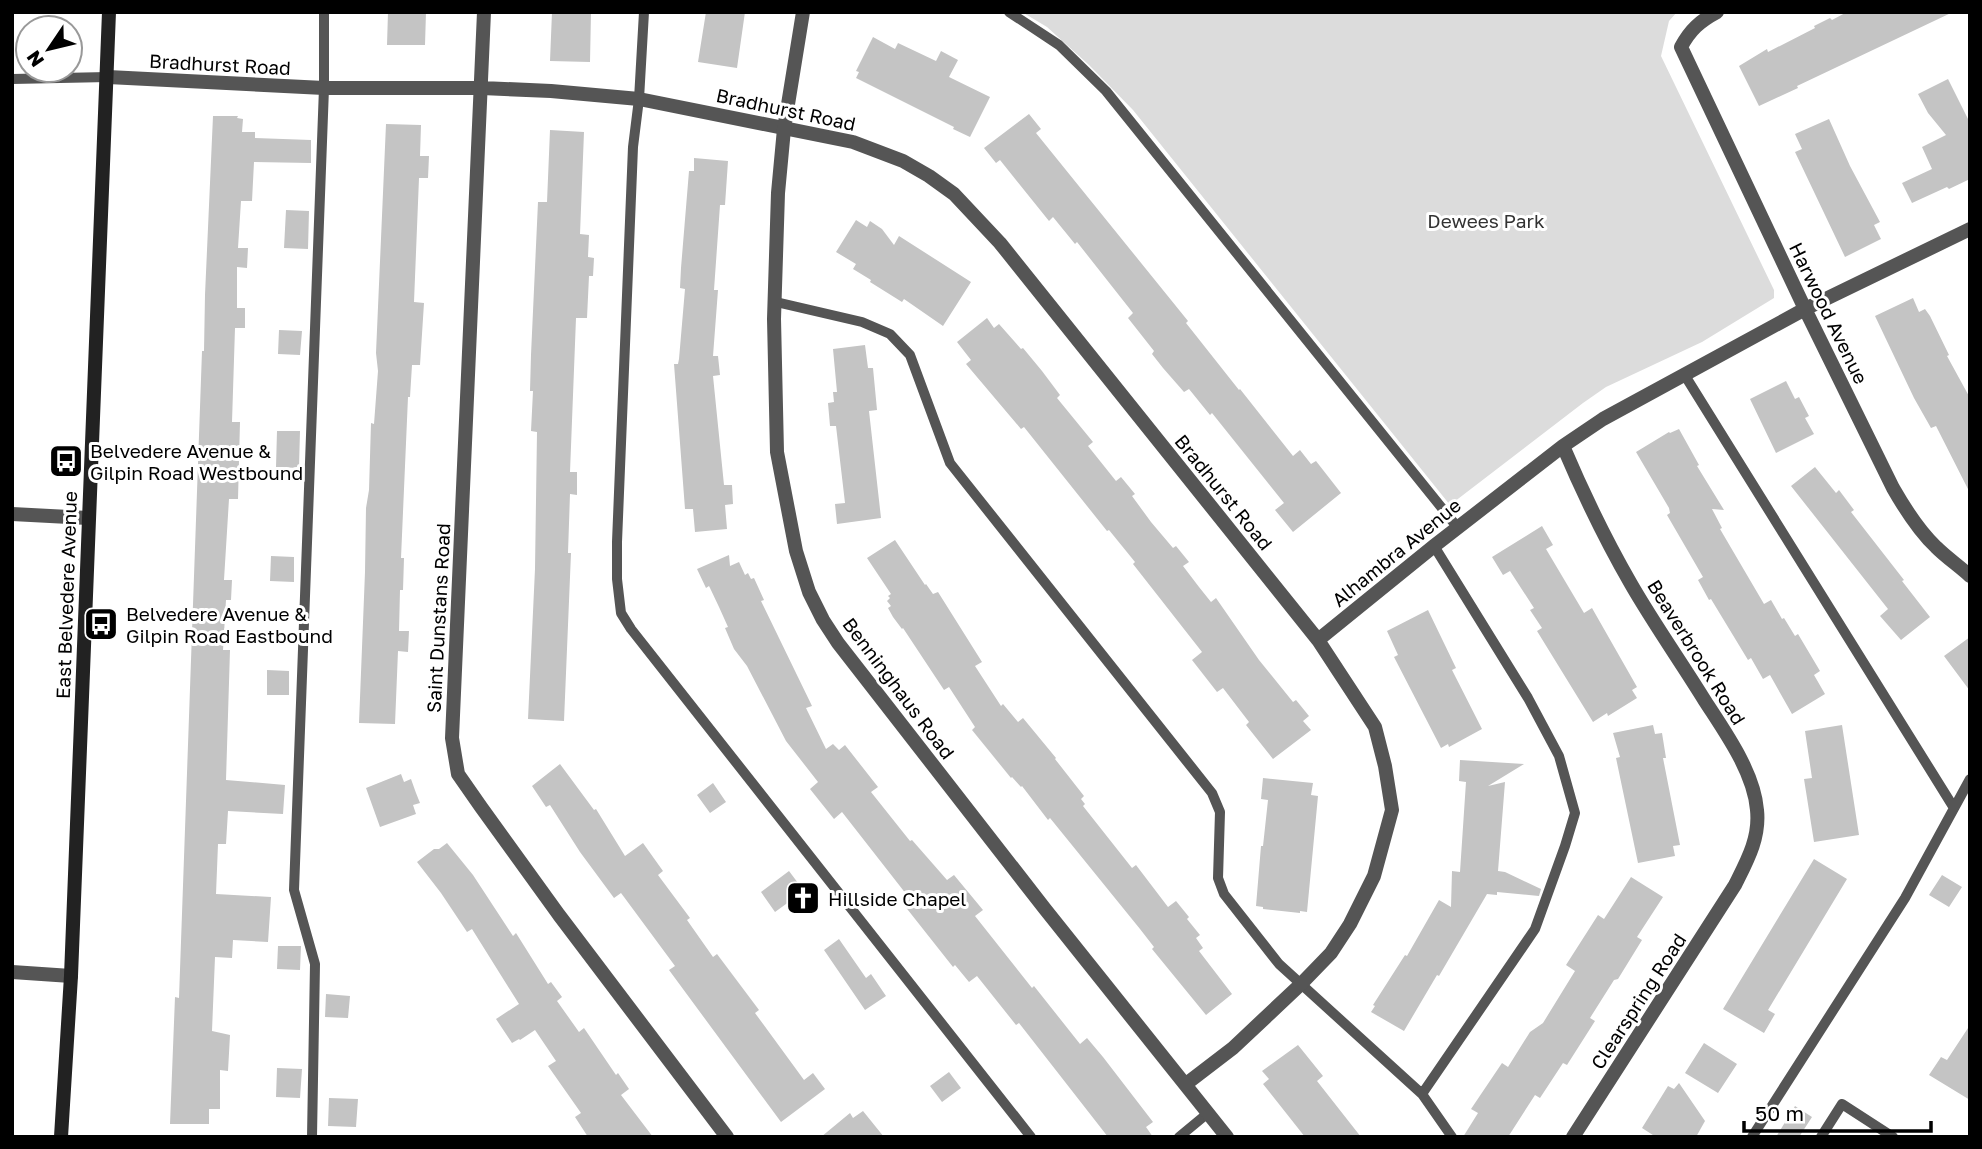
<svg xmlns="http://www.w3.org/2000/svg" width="1982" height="1149" font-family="'Golos Text',sans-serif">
  <rect width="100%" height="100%" fill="#fff"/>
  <path fill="#dcdcdc" d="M1022 12H1677L1669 21 1661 56 1774 290V298L1702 342 1606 387 1583 403 1450 505 1133 110 1089 65 1047 27Z"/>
  <path fill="#c4c4c4" d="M388 12H426L425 45H387Z
    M552 12H591L590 62 550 61Z
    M706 12H745L737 68 698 62Z
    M1847 12H1953L1797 86 1798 88 1759 106 1739 66 1767 49 1768 52 1815 28 1814 26 1830 18 1832 20Z
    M873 37 895 49 898 43 936 61 941 51 958 60 949 77 990 97 970 137 953 129 954 127 856 78 859 72 856 71Z
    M1948 79 1970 123V179L1949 189 1947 187 1912 203 1902 183 1932 169 1922 147 1946 135 1928 113 1918 94Z
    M1029 114 1041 129 1036 133 1188 321 1186 323 1239 390 1240 389 1293 456 1300 450 1311 464 1316 461 1341 493 1293 532 1275 510 1284 503 1212 413 1210 415 1189 389 1184 392 1163 368 1152 354 1154 351 1128 318 1133 313 1077 242 1075 244 1053 217 1049 221 1000 160 996 163 984 148Z
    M213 116H238L237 118 243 119 242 132H255V138L311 140V163L254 162 252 201H241L238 248H248L247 268 237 267V308H245V328H235L232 422H240L238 499H229L224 580H232L231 600H226L223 650H230L226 780 285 785 283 814 228 811 226 844H218L216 894 271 897 268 942 233 940 232 958 215 957 212 1031 230 1035 228 1071 220 1070V1109H209V1124H170L175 997 179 998 202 351H204L205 295Z
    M1829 119 1850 166 1880 222 1874 225 1881 239 1845 257 1795 152 1802 149 1795 134Z
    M386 124 421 125 420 156H429L428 178H419L414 302 424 303 420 365H412L410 397H408L401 558H404L403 590H400L399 631H409L408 652 398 651 395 724 359 723 365 572 366 508 369 490 371 423 374 424 378 371 376 353Z
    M550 130 584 132 580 234 589 235 588 257 594 258 593 276H589L587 318H576L570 472H577V495L570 494 568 553H571L564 721 528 719 535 569 537 432 531 431 533 391H530L531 355 538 202H547Z
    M694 158 728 161 725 205H720L714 290H718L713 356H718L720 375 713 376 724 485H732L733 504 725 505 727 529 695 532 693 509H685L674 364H678L679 359 685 289 680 288 681 268 689 171H694Z
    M286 210 309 211 308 249 284 248Z
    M856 220 867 227 870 221 882 229 894 245 899 236 971 282 943 326 904 299 902 302 870 282 871 280 853 269 856 264 836 252Z
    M1913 298 1919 312 1925 309 1930 316 1949 355 1947 356 1970 398V493L1936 426 1931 428 1914 398 1875 316Z
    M987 318 994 328 999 324 1021 349 1023 348 1042 371 1060 395 1057 398 1093 442 1088 446 1116 481 1121 477 1135 494 1132 496 1151 522 1173 548 1176 546 1189 562 1183 566 1199 587 1211 602 1216 598 1259 660 1293 702 1296 700 1309 716 1303 721 1311 730 1273 759 1246 725 1249 722 1223 688 1217 692 1192 660 1202 652 1133 564 1135 562 1109 530 1107 531 1024 427 1021 429 966 364 971 360 957 342Z
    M279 330 302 331 300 355 278 354Z
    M865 345 868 368H873L877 410 869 411 881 518 837 524 835 504 845 503 836 426H830L828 403 834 402 833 392H837L833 349Z
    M1786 381 1795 399 1799 397 1809 416 1805 418 1814 434 1776 453 1750 399Z
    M1679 429 1699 465 1697 466 1724 510 1712 509 1722 528 1720 529 1764 604 1771 600 1782 619 1784 618 1795 636 1798 634 1820 671 1814 675 1825 694 1792 714 1770 675 1763 679 1751 658 1748 660 1711 599 1709 600 1698 580 1703 577 1667 515 1670 513 1669 508 1636 452 1669 432 1670 433Z
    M277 431H300L299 468 276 467Z
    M1815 467 1836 493 1839 490 1854 510 1851 512 1904 580 1902 581 1930 617 1901 640 1880 616 1888 609 1791 486Z
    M1542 526 1553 545 1546 549 1584 613 1592 608 1637 687 1632 690 1637 698 1608 716 1607 713 1593 722 1537 631 1542 628 1530 610 1534 608 1510 571 1503 575 1492 557Z
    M895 540 925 585 926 584 933 594 938 592 982 662 975 666 1001 706 1003 704 1018 722 1023 718 1056 758 1055 759 1084 796 1081 799 1085 804 1083 806 1132 868 1136 865 1168 907 1176 901 1189 917 1187 919 1200 935 1196 938 1203 948 1199 951 1232 994 1206 1015 1152 949 1154 947 1140 929 1050 818 1048 820 1022 786 1021 787 1012 777 1011 778 972 730 975 727 949 687 944 690 903 628 902 629 893 617 888 608 891 606 887 601 890 598 888 596 891 594 867 558Z
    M729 555 730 566 739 562 745 575 748 573 751 579 754 578 764 600 761 601 812 706 806 708 826 749 833 744 839 750 845 745 878 787 871 792 910 841 912 840 947 880 954 875 983 910 975 916 1032 988 1034 986 1080 1044 1087 1038 1103 1057 1153 1122 1146 1127 1153 1137H1108L1019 1023 1016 1025 977 976 969 982 955 965 953 967 904 905 910 899 842 812 834 819 810 789 818 782 786 741 747 666 734 649 725 628 728 627 719 607 710 588 709 586 706 588 697 569Z
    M271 556 294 557V582L270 581Z
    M1428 610 1456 668 1452 670 1482 729 1449 747 1448 744 1441 748 1394 657 1398 655 1387 631Z
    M1970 637V691L1944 656Z
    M267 670 289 671V695H267Z
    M1653 725 1655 734 1662 733 1666 758H1663L1680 845 1673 846 1675 856 1638 863 1616 758 1620 757 1613 733Z
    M1842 725 1859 835 1814 842 1804 779 1812 778 1805 731Z
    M1460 760 1524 764 1488 786 1505 782 1498 871 1505 872 1541 889 1539 896 1497 892V895L1487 894 1439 976 1437 975 1404 1031 1371 1012 1375 1006 1373 1005 1405 955 1407 956 1439 900 1451 907 1452 871 1460 872 1466 782 1459 781Z
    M560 764 594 810 596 809 625 856 643 843 663 871 658 875 690 918 687 920 713 957 717 954 759 1010 755 1013 804 1080 813 1073 825 1089 781 1122 669 970 675 966 624 897 621 893 614 898 580 852 550 805 546 807 532 786Z
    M401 774 404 782 411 779 416 793 420 803 413 805 416 814 380 827 366 788Z
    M1263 778 1313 783 1311 795 1318 796 1307 912 1300 911V913L1263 909V907L1256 906 1261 846H1263L1268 800 1261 799Z
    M713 783 726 802 710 813 697 795Z
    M447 843 473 875 513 936 516 933 548 984 551 982 562 997 557 1001 579 1032 584 1028 616 1075 618 1073 629 1089 621 1095 653 1137H588L575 1117 581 1113 548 1066 556 1061 535 1030 520 1040 519 1039 512 1043 496 1019 519 1004 472 929 467 932 441 893 417 862 434 849H439Z
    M1814 859 1847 879 1768 1010 1775 1014 1764 1033 1723 1009Z
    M789 871 804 891 775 912 761 892Z
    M1942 875 1962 887 1949 907 1929 895Z
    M1631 877 1663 897 1637 937 1642 940 1618 979 1614 980 1590 1018 1595 1021 1567 1065 1563 1063 1540 1098 1535 1095 1508 1137H1463L1478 1113 1471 1109 1502 1063 1508 1067 1530 1032 1543 1023 1575 971 1566 965 1598 915 1604 919Z
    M839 939 866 978 871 974 886 996 865 1010 824 950Z
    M278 946H301L300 970 277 969Z
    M326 994 350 996 348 1018 325 1017Z
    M1970 1025V1100L1929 1075 1941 1057 1947 1060Z
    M1704 1043 1737 1064 1718 1093 1685 1073Z
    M1298 1045 1323 1076 1317 1081 1361 1137H1305L1263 1084 1269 1079 1262 1071Z
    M277 1068 302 1069 300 1098 276 1097Z
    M949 1072 961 1088 942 1102 930 1086Z
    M1679 1083 1705 1121 1696 1137H1656L1642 1128 1668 1086 1674 1089Z
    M329 1098 358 1099 356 1127 328 1126Z
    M1795 1106 1812 1117 1799 1137H1776Z
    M863 1111 884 1137H821L850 1113 853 1118Z"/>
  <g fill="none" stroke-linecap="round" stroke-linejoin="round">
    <path stroke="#555" stroke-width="10" d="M644 12 639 99 633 147 617 542V579L621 613 631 629 1031 1137
      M1009 12 1059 45 1106 91 1458 528
      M12 79 108 77
      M776 302 862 322 890 334 910 355 950 463 1212 793 1220 812 1218 878 1224 894 1279 964 1422 1094 1452 1137
      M1684 374 1954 808
      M1422 1094 1535 929 1565 846 1575 813 1559 756 1528 698 1434 546
      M312 1137 315 964 294 890 324 88V12
      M1179 1137 1208 1113
      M1752 1137 1905 898 1970 779
      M1821 1137 1842 1104 1893 1137"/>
    <path stroke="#555" stroke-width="14" d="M484 12 452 738 458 774 481 807 559 915 727 1137
      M1717 12C1700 21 1690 30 1681 47L1805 309 1893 488C1905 509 1918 530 1936 547 1946 557 1959 566 1970 576
      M108 77 324 88H482L551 91 639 99 853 142 903 161 929 176 954 194 1000 243 1318 640 1375 727 1385 766 1392 810 1374 876 1350 924 1331 953 1301 984 1233 1048 1186 1084
      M1563 446C1583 493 1605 539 1631 584 1654 624 1681 662 1705 701 1725 732 1754 772 1757 810 1760 838 1747 861 1735 885L1573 1137
      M12 514 88 518
      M1318 640 1434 546 1563 446 1603 419 1805 309 1970 229
      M12 972 71 976"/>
    <path stroke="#555" stroke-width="14" d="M803 12 784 129 778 193 774 319 777 452 796 551 809 592 823 620 838 643 1045 909 1227 1137"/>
    <path stroke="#222" stroke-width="14" d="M61 1137 71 976 109 12"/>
  </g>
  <defs>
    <g id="bus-square" transform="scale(1.75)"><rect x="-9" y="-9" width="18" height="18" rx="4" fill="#000" stroke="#fff"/><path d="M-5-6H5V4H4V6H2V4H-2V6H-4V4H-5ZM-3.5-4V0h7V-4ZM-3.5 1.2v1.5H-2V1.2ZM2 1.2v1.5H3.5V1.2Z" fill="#fff"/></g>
    <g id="church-square" transform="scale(1.75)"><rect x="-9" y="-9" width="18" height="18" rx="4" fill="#000" stroke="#fff"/><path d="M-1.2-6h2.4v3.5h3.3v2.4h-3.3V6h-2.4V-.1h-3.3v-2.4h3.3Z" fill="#fff"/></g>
  </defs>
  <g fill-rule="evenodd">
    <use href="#bus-square" x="66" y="461"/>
    <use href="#bus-square" x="101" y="624"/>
    <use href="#church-square" x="803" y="898"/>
  </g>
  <g text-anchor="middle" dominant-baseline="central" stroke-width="6" stroke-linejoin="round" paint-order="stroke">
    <g font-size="19" fill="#000" stroke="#fff">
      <text transform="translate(220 64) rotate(3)">Bradhurst Road</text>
      <text transform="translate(786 109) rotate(12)">Bradhurst Road</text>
      <text transform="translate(1829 313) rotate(64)">Harwood Avenue</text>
      <text transform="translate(1224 492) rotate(51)">Bradhurst Road</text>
      <text transform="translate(1396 552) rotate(-39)">Alhambra Avenue</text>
      <text transform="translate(66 595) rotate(-88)">East Belvedere Avenue</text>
      <text transform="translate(438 618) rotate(-87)">Saint Dunstans Road</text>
      <text transform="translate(1697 652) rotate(58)">Beaverbrook Road</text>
      <text transform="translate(899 688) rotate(53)">Benninghaus Road</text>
      <text transform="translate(1638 1001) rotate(-57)">Clearspring Road</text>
    </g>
    <g font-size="19" fill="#333" stroke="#fff">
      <text x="1486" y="220">Dewees Park</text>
    </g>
    <g font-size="19" fill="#000" stroke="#fff" text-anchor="start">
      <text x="90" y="450">Belvedere Avenue &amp;<tspan x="90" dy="22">Gilpin Road Westbound</tspan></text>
      <text x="126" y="613">Belvedere Avenue &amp;<tspan x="126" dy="22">Gilpin Road Eastbound</tspan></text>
      <text x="828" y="898">Hillside Chapel</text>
    </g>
  </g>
  <rect width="1982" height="1149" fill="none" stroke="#000000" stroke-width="28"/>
  <g transform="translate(49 49) rotate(235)"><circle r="33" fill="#ffffff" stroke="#999999" stroke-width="2"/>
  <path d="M0-5L12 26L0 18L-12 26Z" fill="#000000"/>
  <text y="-10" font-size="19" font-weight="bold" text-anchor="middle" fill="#000000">N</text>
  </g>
  <path d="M1744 1121v10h187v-10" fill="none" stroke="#000000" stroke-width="3.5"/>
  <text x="1755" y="1121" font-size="21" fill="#000000" stroke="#ffffff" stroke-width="5" paint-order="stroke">50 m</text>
</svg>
